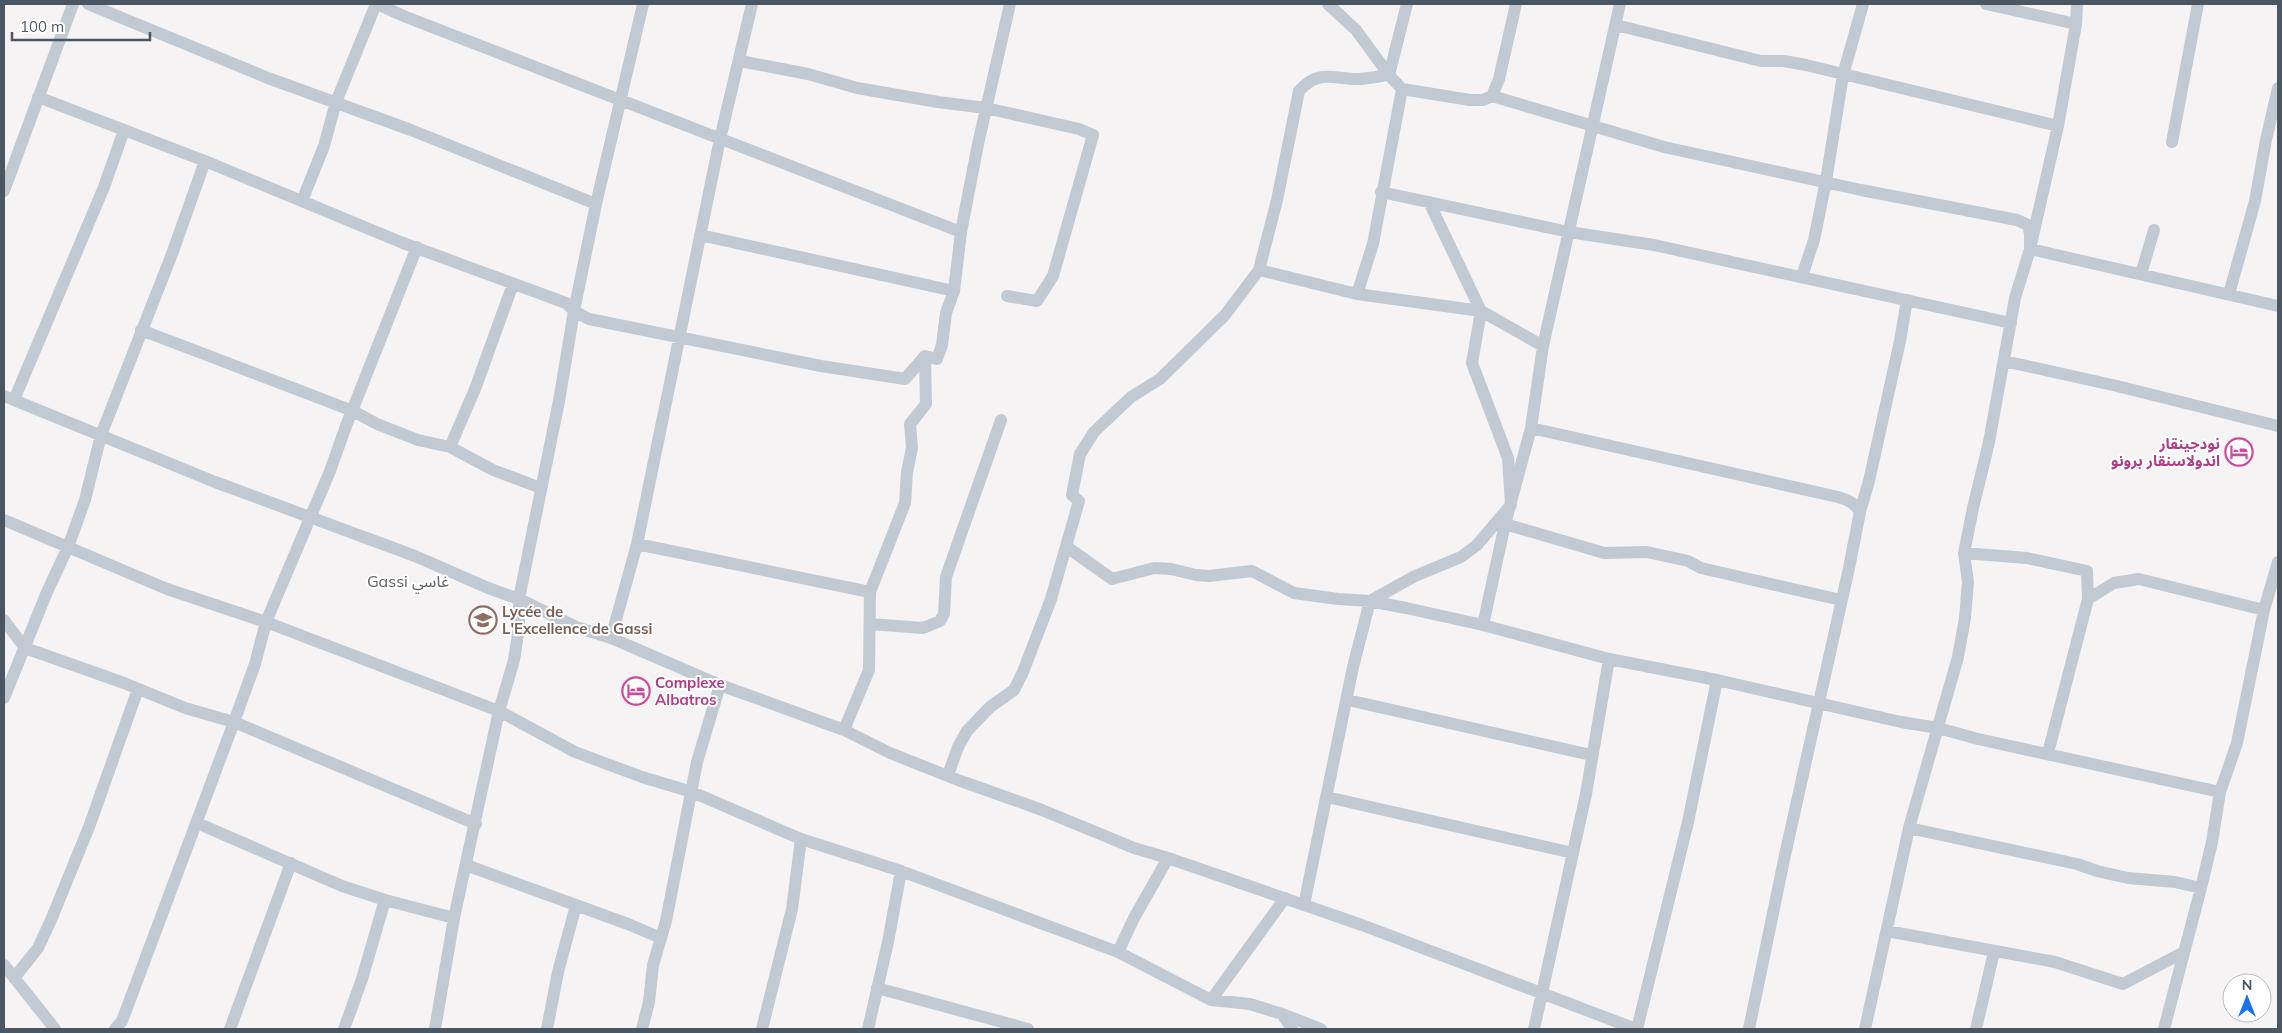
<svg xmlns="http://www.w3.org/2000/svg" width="2282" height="1033" font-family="Mulish,'Noto Sans Arabic',sans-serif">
  <rect width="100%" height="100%" fill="#f5f3f3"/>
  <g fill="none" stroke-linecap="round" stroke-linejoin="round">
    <path stroke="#c1cad2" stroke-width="12" d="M88 4 268 78 411 130 596 204
      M377 4 406 17 961 232
      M1328 4 1356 30 1389 75 1402 89 1470 100H1483L1492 96 1664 147 1861 190 2017 220 2028 225 2030 234V249L2278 306
      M1986 4 2076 24
      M1616 25 1761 61H1784L1806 65 2058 126
      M740 61 808 74 857 88 938 102 986 108 1079 129 1093 135 1053 276 1037 301 1007 296
      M1389 75 1407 4
      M1492 96 1499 79 1516 4
      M38 97 205 161 403 243 566 303 574 311 589 319 821 366 905 379 925 356 937 359 942 345 946 313 954 291 961 232 978 144 1010 4
      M2172 142 2198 4
      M4 191 73 4
      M1381 192 1569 232 1654 245 2011 323
      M302 201 324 146 336 102 376 4
      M700 235 954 291
      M1259 270 1357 294 1481 311 1543 346
      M2141 274 2154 230
      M1802 276 1814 240 1826 181 1843 75 1863 4
      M1357 294 1373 244 1402 89
      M2229 294 2255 201 2266 140 2278 88
      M141 330 353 411 377 424 418 440 450 447 493 470 541 488
      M2004 361 2117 386 2278 426
      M4 396 215 482 415 556 488 588 519 599 576 627 611 638 720 685 844 730 890 753 958 780 1042 810 1134 848 1168 858 1362 925 1636 1029
      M14 400 104 187 124 130
      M1531 428 1838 497C1848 500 1855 503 1860 512L1849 568 1785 855 1749 1029
      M450 447 475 389 513 284
      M1860 512 1869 481 1900 341 1907 300
      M4 520 167 589 266 622 499 711 575 752 642 777 692 792 801 839 901 871 1118 952 1211 1000 1250 1004 1282 1014 1292 1029
      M1505 524 1604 553 1647 552 1688 561 1701 568 1841 600
      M637 544 870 592
      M1067 547 1112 579 1154 568 1171 569 1196 575 1209 576 1252 571 1294 593 1338 599 1370 601 1406 608 1483 625 1609 659 1717 680 1901 722 1938 728 1978 739 2220 792
      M1964 553 2027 558 2087 571 2088 599 2114 583 2139 579 2264 610
      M4 620 25 648 124 683 185 708 234 722 476 824
      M870 624 923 628 940 621 944 614 946 577 1001 420
      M1483 625 1505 524 1531 428 1543 346 1620 4
      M611 638 637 544 720 139 752 4
      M4 698 47 592 68 547 85 500 101 435 172 254 205 161
      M1348 700 1591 755
      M844 730 869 670 870 592 905 503 907 472 912 448 910 424 926 404 925 356
      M2048 753 2088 599
      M948 775 958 747 967 731 990 707 1014 690 1023 672 1051 599 1079 501 1072 495 1080 454 1094 432 1131 397 1160 379 1225 315 1259 270 1277 200 1299 91C1318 69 1333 79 1357 79 1368 79 1379 76 1389 75
      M1327 797 1573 853
      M197 823 342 886 385 900 454 918
      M1909 828 2077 864 2097 871 2128 878 2175 882 2201 888
      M466 865 628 924 661 938
      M1304 905 1353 667 1370 601 1415 576 1461 557 1477 545 1511 505 1508 458 1472 363 1481 311 1429 202
      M1887 931 2055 962 2123 984 2184 952
      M1118 952 1134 918 1168 858
      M4 965 55 1029
      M14 978 38 948 51 920 89 827 138 689
      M877 988 1028 1029
      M1211 1000 1285 898
      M1282 1014 1321 1029
      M115 1029 122 1021 234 722 255 664 266 622 330 471 346 426 417 247
      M230 1029 291 863
      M344 1029 362 979 385 900
      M435 1029 454 918 499 711 514 660 519 627V599L559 401 574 311 596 204 643 4
      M547 1029 558 972 576 905
      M642 1029 649 1002 653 965 666 921 697 762 720 685
      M762 1029 792 909 801 839
      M868 1029 888 942 901 871
      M1534 1029 1586 794 1609 659
      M1637 1029 1688 822 1717 680
      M1865 1029 1909 828 1958 657 1965 618 1968 582 1964 553 1973 508 1989 442 2015 298 2030 249 2058 126 2076 24 2077 4
      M1976 1029 1994 952
      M2164 1029 2201 888 2212 842 2220 792 2237 743 2264 610 2278 562"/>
  </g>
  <defs>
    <g id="hotel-ring" transform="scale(1.4375)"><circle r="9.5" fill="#fff" stroke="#d1479c" stroke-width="1.5"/><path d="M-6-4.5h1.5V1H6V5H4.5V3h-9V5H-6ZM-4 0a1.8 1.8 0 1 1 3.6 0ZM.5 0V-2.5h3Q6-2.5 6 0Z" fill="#d1479c"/></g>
    <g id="school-ring" transform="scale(1.4375)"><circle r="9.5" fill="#fff" stroke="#8d6e63" stroke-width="1.5"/><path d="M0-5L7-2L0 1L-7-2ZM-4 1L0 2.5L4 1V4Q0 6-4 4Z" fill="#8d6e63"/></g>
  </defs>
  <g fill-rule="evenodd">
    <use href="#hotel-ring" x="2239" y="452"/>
    <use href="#school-ring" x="483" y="620"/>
    <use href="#hotel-ring" x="636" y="691"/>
  </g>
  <g text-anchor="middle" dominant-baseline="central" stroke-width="4" stroke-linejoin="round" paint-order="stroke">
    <g font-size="15" font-weight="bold" fill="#b23c85" stroke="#fff" text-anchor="end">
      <text x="2220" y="443">نودجينقار<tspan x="2220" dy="17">اندولاسنقار برونو</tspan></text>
      <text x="655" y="682" text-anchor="start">Complexe<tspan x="655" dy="17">Albatros</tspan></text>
    </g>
    <g font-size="15" font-weight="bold" fill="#785e54" stroke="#fff" text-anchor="start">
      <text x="502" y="611">Lycée de<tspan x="502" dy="17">L'Excellence de Gassi</tspan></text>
    </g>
    <g font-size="16" fill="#5f6368" stroke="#fff">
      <text x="408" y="581">Gassi غاسي</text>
    </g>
  </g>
  <rect width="2282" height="1033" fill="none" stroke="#4a5661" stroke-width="10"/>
  <g transform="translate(2247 998)"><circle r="24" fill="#ffffff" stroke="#b7bbc0"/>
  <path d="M0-4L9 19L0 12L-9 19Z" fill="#1a73e8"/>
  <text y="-8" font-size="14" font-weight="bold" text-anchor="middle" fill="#4a5661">N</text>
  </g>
  <path d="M12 32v8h138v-8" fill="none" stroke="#4a5661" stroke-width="2.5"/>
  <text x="20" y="32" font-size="15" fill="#4a5661" stroke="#ffffff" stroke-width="4" paint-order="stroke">100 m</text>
</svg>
